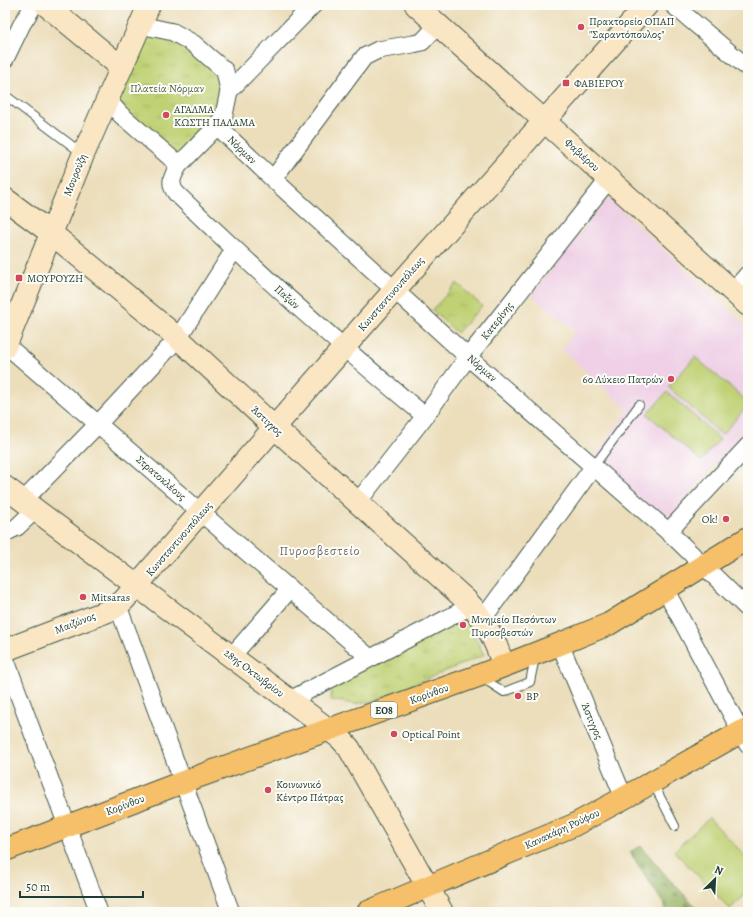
<svg xmlns="http://www.w3.org/2000/svg" width="753" height="917" font-family="Alegreya,serif">
  <defs>
    <pattern id="grass-tufts" width="24" height="20" patternUnits="userSpaceOnUse"><rect width="24" height="20" fill="#c0d174"/><path d="M3 7l-1-3M5 7V3M7 7l1-3M15 17l-1-3M17 17v-4M19 17l1-3" fill="none" stroke="#a5b465"/></pattern>
    <pattern id="forest-firs" width="22" height="20" patternUnits="userSpaceOnUse"><rect width="22" height="20" fill="#98b366"/><path d="M5 1l3.5 6h-7zM16 11l3.5 6h-7z" fill="#7b9355"/></pattern>
  </defs>
  <rect width="100%" height="100%" fill="#fdfcf7"/>
  <filter id="ink" filterUnits="userSpaceOnUse"><feTurbulence type="fractalNoise" baseFrequency=".025" numOctaves="2"/><feDisplacementMap in="SourceGraphic" scale="8" xChannelSelector="R" yChannelSelector="G"/><feConvolveMatrix kernelMatrix="1 2 1 2 8 2 1 2 1" color-interpolation-filters="sRGB"/></filter>
  <filter id="wash" filterUnits="userSpaceOnUse"><feTurbulence type="fractalNoise" baseFrequency=".012" numOctaves="4" result="noise"/><feDisplacementMap in="SourceGraphic" scale="16" xChannelSelector="R" yChannelSelector="G"/><feGaussianBlur stdDeviation="0.9" result="paint"/><feColorMatrix in="noise" values="0 0 0 0 0 0 0 0 0 0 0 0 0 0 0 0 0 1.4 0 .05"/><feComposite in="paint" operator="in"/></filter>
  <g filter="url(#wash)">
    <rect width="100%" height="100%" fill="#ecdebb"/>
    <path fill="#efd0e6" d="M608 198 748 328V426L665 523 593 459 628 410 561 349 575 331 531 295Z"/>
    <path fill="url(#grass-tufts)" stroke="#708754" d="M140 25 173 32 225 71 224 115 179 165 107 99Z
      M457 283 482 306 457 333 432 310Z
      M465 616 484 655 371 702 354 704 331 700V685Z"/>
    <path fill="url(#forest-firs)" stroke="#5c784d" d="M641 846 668 878 701 912H664L665 906 630 852Z"/>
    <path fill="#c0d174" stroke="#708754" d="M695 357 748 402V405L722 435 668 387Z
      M667 392 720 439 701 461 647 414Z
      M709 818 748 859V892L730 909 674 851Z"/>
  </g>
  <g filter="url(#ink)">
    <g fill="none" stroke-linecap="round" stroke-linejoin="round">
      <g stroke="#3e5548" stroke-width="10">
        <path id="lane" d="M5 95 83 154
          M594 466 639 405
          M481 677 504 692 530 682 535 657
          M653 783 675 826"/>
      </g>
      <g stroke="#3e5548" stroke-width="19">
        <path id="street" d="M673 5 748 68
          M5 59 22 24 34 5
          M229 91 313 5
          M107 99 120 114 179 165 217 126 224 115 229 91 225 71 194 44 173 32 140 25
          M217 126 273 179 468 357 673 536 748 609
          M179 165C173 175 168 183 176 193 256 271 339 345 425 416
          M273 179 364 57 378 50 413 44 422 42 438 25
          M733 291 748 274
          M6 345 370 658
          M23 501 98 424 178 338 234 250
          M357 503 425 416 468 357 609 179
          M668 532 748 446
          M5 533 17 527 35 510
          M665 589 748 745
          M118 606 231 912
          M482 620 594 466
          M560 644 624 798
          M232 656 290 589
          M5 658 99 912
          M290 700 471 606"/>
      </g>
      <g stroke="#3e5548" stroke-width="24">
        <path id="secondary" d="M46 5 121 67
          M416 5 748 305
          M5 199 51 233 178 338 275 428 467 601C485 620 496 641 503 665
          M5 347 83 155 149 5
          M5 487 340 738 349 748 442 912
          M5 650 108 611 116 607 124 600 361 328 647 5"/>
      </g>
      <g stroke="#3e5548" stroke-width="24">
        <path id="primary" d="M5 850 183 782 478 676 560 644 609 624 748 538
          M368 912 574 825 624 798 748 728"/>
      </g>
      <use href="#lane" stroke="#fff" stroke-width="8"/>
      <use href="#street" stroke="#fff" stroke-width="17"/>
      <use href="#secondary" stroke="#fbe6c4" stroke-width="22"/>
      <use href="#primary" stroke="#f6c06b" stroke-width="22"/>
    </g>
  </g>
  <g fill="#d1495b" stroke="#fdfcf7" stroke-width="1.5">
    <circle cx="581" cy="27" r="4"/>
    <rect x="562" y="79" width="8" height="8" rx="2"/>
    <circle cx="166" cy="115" r="4"/>
    <rect x="15" y="274" width="8" height="8" rx="2"/>
    <circle cx="671" cy="379" r="4"/>
    <circle cx="726" cy="519" r="4"/>
    <circle cx="83" cy="597" r="4"/>
    <circle cx="463" cy="625" r="4"/>
    <circle cx="518" cy="696" r="4"/>
    <circle cx="394" cy="734" r="4"/>
    <circle cx="268" cy="790" r="4"/>
  </g>
  <g text-anchor="middle" dominant-baseline="central" stroke-width="4" stroke-linejoin="round" paint-order="stroke">
    <rect fill="#fdfcf7" stroke="#62766e" stroke-width="1" x="371" y="702" width="26" height="16" rx="3"/>
    <g font-size="10" font-weight="bold" fill="#1f3d34">
      <text x="384" y="710">ΕΟ8</text>
    </g>
    <g font-size="11" fill="#1f3d34" stroke="#fdfcf7" text-anchor="start">
      <text x="589" y="21">Πρακτορείο ΟΠΑΠ<tspan x="589" dy="13">"Σαραντόπουλος"</tspan></text>
      <text x="574" y="83">ΦΑΒΙΕΡΟΥ</text>
      <text x="174" y="109">ΑΓΑΛΜΑ<tspan x="174" dy="13">ΚΩΣΤΗ ΠΑΛΑΜΑ</tspan></text>
      <text x="27" y="278">ΜΟΥΡΟΥΖΗ</text>
      <text x="663" y="379" text-anchor="end">6ο Λύκειο Πατρών</text>
      <text x="718" y="519" text-anchor="end">Ok!</text>
      <text x="91" y="597">Mitsaras</text>
      <text x="471" y="619">Μνημείο Πεσόντων<tspan x="471" dy="13">Πυροσβεστών</tspan></text>
      <text x="526" y="696">BP</text>
      <text x="402" y="734">Optical Point</text>
      <text x="276" y="784">Κοινωνικό<tspan x="276" dy="13">Κέντρο Πάτρας</tspan></text>
    </g>
    <g font-size="11" fill="#476244" stroke="#fdfcf7">
      <text x="167" y="88">Πλατεία Νόρμαν</text>
    </g>
    <g font-size="11" fill="#1f3d34" stroke="#fdfcf7">
      <text transform="translate(242 150) rotate(44)">Νόρμαν</text>
      <text transform="translate(582 155) rotate(42)">Φαβιέρου</text>
      <text transform="translate(75 175) rotate(-68)">Μουρούζη</text>
      <text transform="translate(391 294) rotate(-49)">Κωνσταντινουπόλεως</text>
      <text transform="translate(287 297) rotate(42)">Παξών</text>
      <text transform="translate(497 321) rotate(-52)">Κατερίνης</text>
      <text transform="translate(482 368) rotate(41)">Νόρμαν</text>
      <text transform="translate(267 421) rotate(43)">Άστιγγος</text>
      <text transform="translate(161 478) rotate(41)">Στρατοκλέους</text>
      <text transform="translate(179 539) rotate(-49)">Κωνσταντινουπόλεως</text>
      <text transform="translate(75 623) rotate(-21)">Μαιζώνος</text>
      <text transform="translate(254 673) rotate(37)">28ης Οκτωβρίου</text>
      <text transform="translate(429 694) rotate(-20)">Κορίνθου</text>
      <text transform="translate(592 721) rotate(67)">Άστιγγος</text>
      <text transform="translate(125 805) rotate(-21)">Κορίνθου</text>
      <text transform="translate(562 829) rotate(-25)">Κανακάρη Ρούφου</text>
    </g>
    <g font-size="12" letter-spacing="1" fill="#666467" stroke="#fdfcf7">
      <text x="320" y="551">Πυροσβεστείο</text>
    </g>
  </g>
  <rect width="753" height="917" fill="none" stroke="#fdfcf7" stroke-width="20"/>
  <g transform="translate(715 879) rotate(24)" stroke="#fdfcf7" stroke-width="3" paint-order="stroke">
  <path d="M0-3L7 15L0 10L-7 15Z" fill="#1f3d34"/>
  <text y="-6" font-size="11" font-weight="bold" text-anchor="middle" fill="#1f3d34">N</text>
  </g>
  <path d="M20 891v6h123v-6" fill="none" stroke="#1f3d34" stroke-width="2"/>
  <text x="26" y="891" font-size="12" fill="#1f3d34" stroke="#fdfcf7" stroke-width="3" paint-order="stroke">50 m</text>
</svg>
